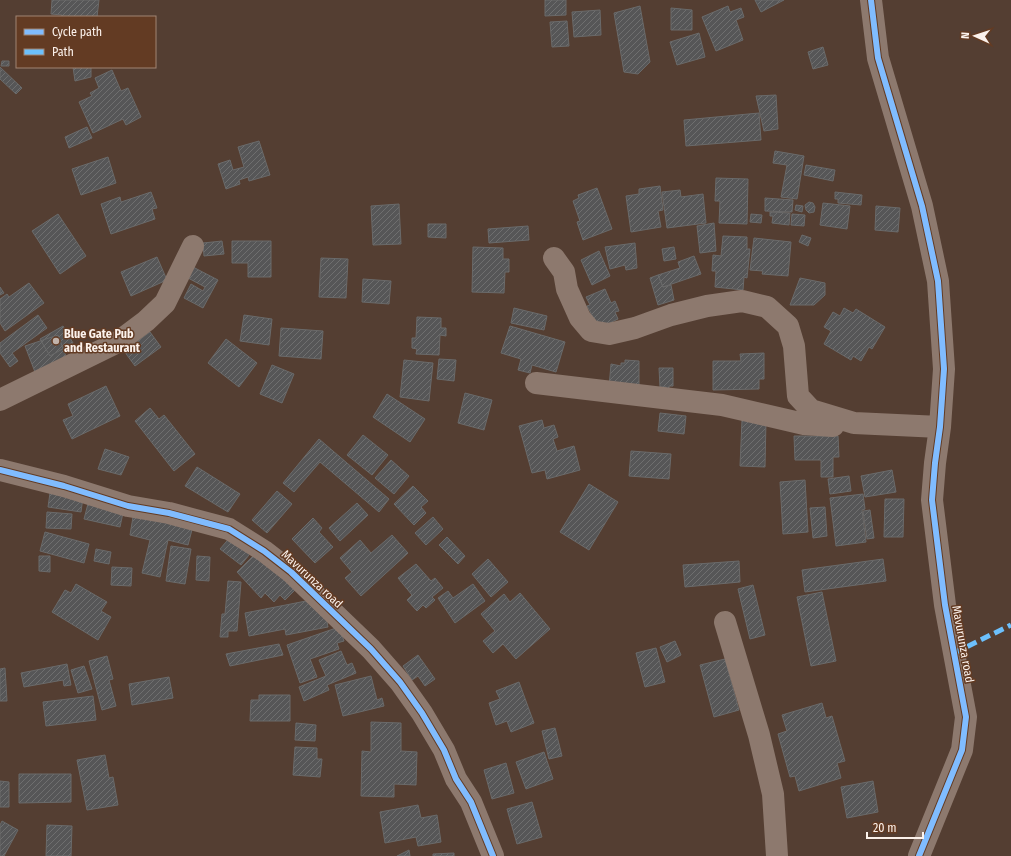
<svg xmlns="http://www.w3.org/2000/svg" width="1011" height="856" font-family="'Fira Sans Condensed',sans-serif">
  <defs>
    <pattern id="building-hatch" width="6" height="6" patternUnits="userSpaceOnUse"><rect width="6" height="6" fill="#565657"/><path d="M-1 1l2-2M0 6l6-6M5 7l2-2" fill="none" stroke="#6f6f6f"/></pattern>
  </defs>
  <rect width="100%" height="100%" fill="#543e32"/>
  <path fill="url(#building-hatch)" stroke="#6a6a6a" d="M52 0H99L97 17H61L62 15 51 14Z
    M545 0H566V15L545 16Z
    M755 0H784L761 12Z
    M640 6 650 62 638 74 624 72 614 13Z
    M728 6 730 12 741 8 744 17 736 20 743 40 716 51 702 17Z
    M671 8 692 10V30H671Z
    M600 10 601 35 574 37 572 12Z
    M567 21 569 46 552 47 550 22Z
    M699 33 705 57 677 65 670 42Z
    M823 47 828 65 813 69 808 52Z
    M2 61H9V66H1Z
    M0 67 22 88 16 94 0 79Z
    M73 67H91V77L75 81Z
    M112 70 121 91 128 88 141 117 126 125 123 119 93 133 79 102 92 96 90 93 99 88 95 78Z
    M776 95 778 129 764 131 756 96Z
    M759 113 761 140 686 146 684 120Z
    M87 127 92 138 69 148 65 137Z
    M259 141 270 175 249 181 248 177 239 180 240 184 226 189 218 164 230 160 233 170 244 167 238 147Z
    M775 151 804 156 797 199 781 197 787 165 773 163Z
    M108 157 116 183 81 195 72 169Z
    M806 165 835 170 833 181 804 175Z
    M716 178 748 179 747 224 719 223 720 201H715Z
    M660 186 663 210 658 211 661 227 631 232 626 196 639 194V189Z
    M597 188 612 229 583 240 577 222 580 221 573 201 579 198 578 195Z
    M680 190 681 197 703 194 706 223 667 228 662 192Z
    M151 192 157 208 152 209 155 219 111 234 101 204 120 197 121 202Z
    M835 192 862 195 861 205 838 203V199H835Z
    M765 198 793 200 792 212 765 211Z
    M809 202 813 203 815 207 814 212 809 213 806 210 805 205Z
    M823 203 850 206 847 229 820 225Z
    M399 204 401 244 373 245 371 206Z
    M796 205 803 206 802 212 795 210Z
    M876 206 900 208 898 232 875 230Z
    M770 212 790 213 789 225 772 223 773 216H770Z
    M58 214 86 256 60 274 32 231Z
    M751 214 762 215 761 223 750 222Z
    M792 214 805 215 804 226 791 225Z
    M714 223 716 251 700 253 697 226Z
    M428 224H446V238L428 237Z
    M528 226 529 240 489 243 488 229Z
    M802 235 811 238 808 246 799 242Z
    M723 236 747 237V249H750L747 278 744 277 743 290 715 287 716 271H712L713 255 721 256Z
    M754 238 791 242 788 276 762 274 763 271 750 270Z
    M222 241 224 254 204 256 203 243Z
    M232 241H271V277H248V263H232Z
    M635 243 637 268 626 270 625 265 610 269 605 247Z
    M473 247 503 248V259H509V272H505L504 293 472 292Z
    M674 247 676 259 664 261 662 249Z
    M599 251 610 276 592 285 581 260Z
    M694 256 701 274 663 287 658 275 680 268 678 262Z
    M157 257 167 280 131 296 121 272Z
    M321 258 348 259 346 298 319 297Z
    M193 267 218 280 203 308 184 298 191 284 203 291 205 287 188 278Z
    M658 275 663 287 671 285 674 300 658 305 650 278Z
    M800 278 825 283V295L814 305H790Z
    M363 279 391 281 389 304 362 302Z
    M29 283 44 303 5 331 0 323V299L7 294 9 297Z
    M0 287 4 293 0 295Z
    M605 289 611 303 615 301 619 311 615 312 618 319 599 328 587 306 590 305 586 297Z
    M514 308 547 316 544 330 511 323Z
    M844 308 853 313 856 309 885 327 872 349 869 347 861 361 853 356 851 360 824 344 831 331 824 327 833 312 840 316Z
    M38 315 47 328 12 353 18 361 10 367 0 353V343Z
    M244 315 272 319 269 345 240 341Z
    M417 317 441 318V328H446V336L440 335 439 355 416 354 417 349 412 348V338H416Z
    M63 326 73 343 50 356 40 339Z
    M510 326 565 342 556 372 532 365 530 373 518 370 521 359 501 353Z
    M281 328 323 331 321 359 279 356Z
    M150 332 161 347 135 366 124 351Z
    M58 335 67 359 35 372 25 346Z
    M226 339 257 363 239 387 208 363Z
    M764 353V379H759V389L713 390V361H741L740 354Z
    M439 359 456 360 454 381 437 379Z
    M404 360 433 363 429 401 400 397Z
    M625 360 639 361V390L609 387 611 364 621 366V363H625Z
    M272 365 294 374 282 403 260 394Z
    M659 368H673V386H669V391H666V387H660Z
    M106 386 120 416 72 439 63 420 73 416 68 404Z
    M465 393 492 400 484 430 458 423Z
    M387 394 425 419 410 442 373 417Z
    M150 408 159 419 164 415 195 454 174 471 135 421Z
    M660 413 686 416 684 434 658 431Z
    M542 420 544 428 554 425 558 437 553 439 557 451 574 446 580 470 547 479 545 470 532 473 519 426Z
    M742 420H766L765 467 740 466Z
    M363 435 388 455 372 475 347 455Z
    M794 436H838L839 457H833V477H821V460H795Z
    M319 439 389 499 379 512 320 462 294 492 283 483Z
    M105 449 129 457 121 475 98 469Z
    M631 451 671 454 669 479 629 476Z
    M391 460 409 476 394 494 375 478Z
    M197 467 240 494 228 512 185 486Z
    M892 470 896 492 865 497 861 476Z
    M849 476 851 491 830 494 828 479Z
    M805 480 808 532 783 534 780 482Z
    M589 484 618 502 589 550 560 532Z
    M413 486 428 501 421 507 426 513 414 525 394 504Z
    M277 491 292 504 267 533 252 520Z
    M50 493 83 497 81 512 48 507Z
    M863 494 865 509 862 510 866 542 836 546 830 498Z
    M885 499H904L903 537H884Z
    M89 500 124 508 120 527 84 519Z
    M357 503 368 515 340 541 329 528Z
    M825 507 827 536 813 538 810 508Z
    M870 510 874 538 867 539 863 511Z
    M134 511 194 522 188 545 168 540 160 577 142 573 150 540 130 535Z
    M47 512 72 514 71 529 46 528Z
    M433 517 443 529 426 545 415 533Z
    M313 518 322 528 319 532 333 547 315 563 292 539Z
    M45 532 89 544 84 563 40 551Z
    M232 535 253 550 241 565 220 549Z
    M392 535 408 553 361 596 345 578 352 572 340 558 360 540 371 553Z
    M447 537 465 556 458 564 439 545Z
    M171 546 191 549 185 584 166 581Z
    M96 549 111 552 109 564 94 561Z
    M259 550 296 589 285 600 280 595 274 602 265 593 261 598 237 572Z
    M39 556H50V572L39 571Z
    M197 556 210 557 209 581 196 580Z
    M488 559 508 582 491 597 472 574Z
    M883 559 886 581 805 592 802 570Z
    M739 561 740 582 685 587 683 565Z
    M416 564 431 581 435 578 443 588 432 597 435 600 426 608 423 605 417 611 407 600 412 595 398 578Z
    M112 567 132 568 131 586 111 585Z
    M228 581 241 582 237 631H228V637H220L222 614H225Z
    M76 584 107 602 101 611 111 617 98 640 52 612 65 590 71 593Z
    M473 584 485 601 455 623 438 598 448 591 453 598Z
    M753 585 765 635 750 639 738 589Z
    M822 592 836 661 811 666 797 597Z
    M520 593 550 629 516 659 503 644 493 653 483 641 495 631 481 614 504 594 510 602Z
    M311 600 324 606 328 627 286 635 285 629 249 636 245 613Z
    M339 627 344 641 337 643 339 649 310 659 317 677 300 683 287 645Z
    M675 641 681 655 667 662 660 647Z
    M279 644 283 655 230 666 226 654Z
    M656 648 665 682 645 687 636 653Z
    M341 651 347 665 352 663 356 673 327 685 329 690 304 701 299 687 326 676 319 660Z
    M418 655 435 679 425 686 418 676 412 680 403 666Z
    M107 656 113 679 109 680 116 706 102 710 89 661Z
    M725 659 739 710 714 717 700 665Z
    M67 664 71 685 64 686 63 680 24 687 21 673Z
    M84 666 92 689 78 693 71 670Z
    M5 668 7 701H0V669Z
    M371 676 377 700 382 698 384 706 343 716 335 685Z
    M169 677 173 698 132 705 129 684Z
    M519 682 534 723 511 732 507 721 496 725 489 703 500 699 496 691Z
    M259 695H290V721H250L251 700H259Z
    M93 696 96 720 46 726 43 702Z
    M822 703 826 718 832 716 845 761 837 763 841 778 799 791 795 776 790 777 778 734 787 731 782 715Z
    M371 722 401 723V751L417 752 416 785 394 784V797L361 796 362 751 371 752Z
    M296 723 316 725 315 741 295 740Z
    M555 728 562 756 549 759 542 731Z
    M295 747 317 748V759H322L320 777 293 775Z
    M544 752 553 779 526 789 516 762Z
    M105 755 109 778 113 777 118 805 87 810 77 760Z
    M506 763 514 793 492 799 484 770Z
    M19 774H71V802L19 803Z
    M0 781 9 782V807H0Z
    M873 781 878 812 847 818 841 787Z
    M532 802 542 837 517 844 507 809Z
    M418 805 421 818 437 815 441 842 418 846 416 837 385 843 380 812Z
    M2 821 18 830 4 856H0V825Z
    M47 825 72 826 71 856H46Z
    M409 850 410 856H397Z
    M454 853V856H433V854Z"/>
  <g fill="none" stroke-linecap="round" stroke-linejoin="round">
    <path stroke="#8d796e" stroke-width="22" d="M871 0 878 58 922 206 938 281 944 369 940 427 935 463 932 500 945 605 966 717 962 750 919 856
      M554 258 564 272 567 289 580 318 591 331 609 334 635 328 671 315 707 306 742 301 767 307 788 326 794 346 798 396 811 410 854 423 940 427
      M536 383 722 405 804 424 833 426
      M0 400 118 342 146 321 165 303 193 246
      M0 470 64 486 128 506 169 513 229 529 264 551 291 572 371 649 400 682 422 713 444 750 456 779 471 802 493 856
      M725 622 759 735 773 794 777 856"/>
    <path stroke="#6cc0fc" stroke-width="5" stroke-dasharray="10 5" stroke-linecap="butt" d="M954 653 1011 625"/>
    <g stroke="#633b23" stroke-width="8">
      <path id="cycleway" d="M871 0 878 58 922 206 938 281 944 369 940 427 935 463 932 500 945 605 966 717 962 750 919 856
        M0 470 64 486 128 506 169 513 229 529 264 551 291 572 371 649 400 682 422 713 444 750 456 779 471 802 493 856"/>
    </g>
    <use href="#cycleway" stroke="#80bcff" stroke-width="6"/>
  </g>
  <circle fill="#c1b3ab" stroke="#633b23" stroke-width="1.5" cx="56" cy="341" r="4"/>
  <g text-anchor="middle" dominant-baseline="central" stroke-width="3" stroke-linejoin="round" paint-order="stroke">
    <g font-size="12" font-weight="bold" fill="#fcf2ec" stroke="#633b23" text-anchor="start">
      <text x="64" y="334">Blue Gate Pub<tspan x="64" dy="14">and Restaurant</tspan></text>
    </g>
    <g font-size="12" fill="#fcf2ec" stroke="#633b23">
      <text transform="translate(312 579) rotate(43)">Mavurunza road</text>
      <text transform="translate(963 644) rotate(80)">Mavurunza road</text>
    </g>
  </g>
  <rect x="16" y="16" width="140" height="52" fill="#633b23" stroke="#a08473"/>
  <rect x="24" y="29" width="20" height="6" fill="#80bcff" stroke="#a08473"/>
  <text x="52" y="36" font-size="12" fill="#fcf2ec">Cycle path</text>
  <rect x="24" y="49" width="20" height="6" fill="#6cc0fc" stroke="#a08473"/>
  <text x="52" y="56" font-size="12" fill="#fcf2ec">Path</text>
  <g transform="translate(975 36) rotate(273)" stroke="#633b23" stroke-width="3" paint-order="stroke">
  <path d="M0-3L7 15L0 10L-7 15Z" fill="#fcf2ec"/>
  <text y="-6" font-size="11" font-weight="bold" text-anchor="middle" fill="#fcf2ec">N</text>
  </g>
  <path d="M867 832v6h56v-6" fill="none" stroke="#fcf2ec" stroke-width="2"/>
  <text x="873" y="832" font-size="12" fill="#fcf2ec" stroke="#633b23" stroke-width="3" paint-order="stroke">20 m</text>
</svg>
